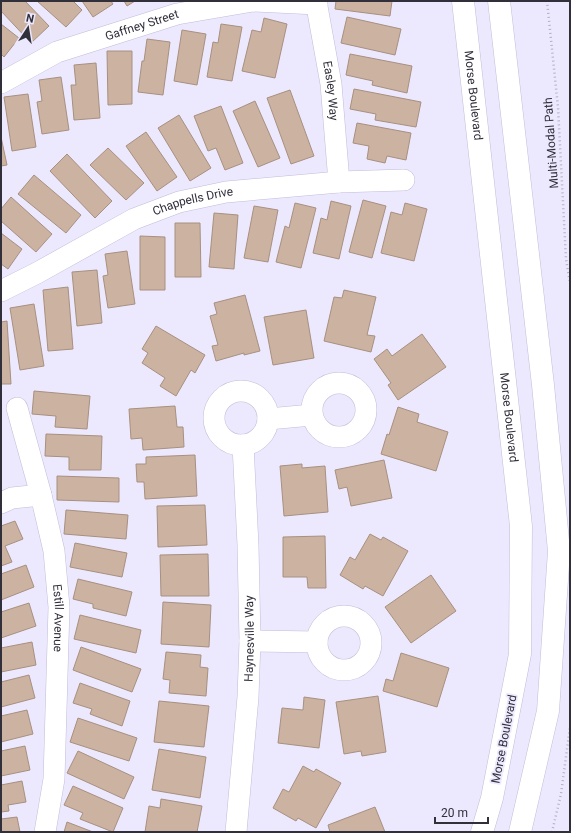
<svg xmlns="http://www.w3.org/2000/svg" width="571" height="833" font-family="Roboto,sans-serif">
  <rect width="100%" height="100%" fill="#ece8fe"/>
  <path fill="#cbb2a1" stroke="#a89080" d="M1 1H25L49 26 31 43 1 11Z
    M37 1H73L82 10 66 27Z
    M82 1H111L113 4 93 17Z
    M124 1H135L127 6Z
    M336 1H392L390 16 335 9Z
    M347 17 401 29 395 55 341 43Z
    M264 18 287 24 275 78 242 71 252 30 261 32Z
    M1 24 19 38 4 57 1 54Z
    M221 24 242 27 232 81 207 77 213 42 218 43Z
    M182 30 206 34 197 85 174 81Z
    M147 39 170 42 163 95 138 92 142 61H144Z
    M107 51H132V104L108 105Z
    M350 54 412 66 407 93 372 85 373 81 346 75Z
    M96 63 100 118 74 120 71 85H76L74 65Z
    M61 77 69 130 42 134 37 102 42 101 39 80Z
    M354 89 421 102 416 127 375 120 376 114 350 109Z
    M290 90 314 156 291 164 267 98Z
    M28 94 36 147 12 151 4 97Z
    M255 101 280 158 258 167 233 111Z
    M221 106 243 163 225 170 216 148 208 151 194 116Z
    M179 115 211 168 190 181 158 128Z
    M357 123 411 133 406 160 387 156 385 163 367 159 369 146 353 143Z
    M146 132 177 177 157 191 126 146Z
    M1 137 7 165 1 166Z
    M108 148 144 183 126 200 90 165Z
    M67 154 112 201 95 218 50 171Z
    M34 175 81 215 66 233 18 194Z
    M11 197 52 234 36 252 1 221V209Z
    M363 200 386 206 372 258 349 252Z
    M331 201 351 206 339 259 313 253 321 218 327 220Z
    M295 203 316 208 301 268 276 262 285 226 289 228Z
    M405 203 427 209 414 261 381 253 391 212 402 215Z
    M254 206 278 210 268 262 244 258Z
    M214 213 238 215 234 269 209 267Z
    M175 223H200L201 277H175Z
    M1 233 22 249 8 269 1 264Z
    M140 236 165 237V290H140Z
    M127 251 135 304 108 308 103 276 108 275 105 254Z
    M97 270 102 323 77 326 72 272Z
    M68 287 73 349 48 351 43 290Z
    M344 290 376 297 367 335 375 336 371 352 324 341 334 297 342 298Z
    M245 295 260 351 244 355V353L216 361 212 346 218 345 210 316 217 314 214 303Z
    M34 304 44 366 20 370 10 308Z
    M306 310 314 358 273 365 264 317Z
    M7 321 11 384H1V322Z
    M156 326 205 355 195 373 191 370 176 396 160 386 165 378 142 363 148 353 142 349Z
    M422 334 446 367 398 400 388 385 391 383 374 359 387 349 392 356Z
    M34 391 90 396 87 429 55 427 56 416 32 414Z
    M175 406 177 427H183L184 447 143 450 142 438 131 439 129 409Z
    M398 407 419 414 417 422 448 432 436 471 381 454 387 434 389 435Z
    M46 434 102 436 101 470H69V457L45 456Z
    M195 455 197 496 145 499 144 482H137L136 464H146V457Z
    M384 460 392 498 351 506 347 487 339 489 335 470Z
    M302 464V468L325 466 328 512 284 516 280 466Z
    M57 476 119 478V502L57 500Z
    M205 505 207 545 158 547 157 506Z
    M66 510 128 515 126 539 64 534Z
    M15 521 23 539 5 546 12 562 1 566V526Z
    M370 534 381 540 383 537 408 551 383 596 365 586 363 589 340 575 350 557 355 560Z
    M325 536 326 588H308L307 577H283V537Z
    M75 543 127 553 122 577 70 567Z
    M208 554 209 596H161L160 555Z
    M26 565 34 587 1 600V574Z
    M431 575 456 611 411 643 385 607Z
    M78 579 132 592 126 616 93 608V604L73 599Z
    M163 602 211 605 209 647 161 644Z
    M29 603 36 626 1 638V612Z
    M80 615 141 630 136 653 74 639Z
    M32 642 36 665 1 672V648Z
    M81 647 141 669 132 692 73 670Z
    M166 652 201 655 200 667 208 668 206 696 169 693 170 680 163 679Z
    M401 653 449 668 437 707 383 691 386 679 393 681Z
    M29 675 35 698 1 707V682Z
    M80 683 130 701 122 726 90 714 92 709 73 703Z
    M378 696 386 752 362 756 361 751 344 754 336 702Z
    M304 697 325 700 319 748 278 743 282 708 303 710Z
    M159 701 209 706 204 747 154 742Z
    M27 710 33 734 1 742V716Z
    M78 718 137 738 129 761 70 742Z
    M25 746 30 770 1 776V751Z
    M159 749 206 757 200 798 152 790Z
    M78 751 134 777 124 799 67 773Z
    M303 766 314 772 316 769 341 783 316 828 298 818 296 821 273 808 283 789 289 792Z
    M22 781 26 802 8 805 9 811 1 812V785Z
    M73 786 123 808 113 832 80 819 83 813 64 805Z
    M161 799 202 806 197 832H145L149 806 160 808Z
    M375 807 385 832H330L328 825Z
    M17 817 20 832H1V819Z
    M67 822 93 832H64Z"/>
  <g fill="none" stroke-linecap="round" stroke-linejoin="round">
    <g stroke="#c1bdd8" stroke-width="22">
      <g id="minor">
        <path id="s1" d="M316 1 331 84 339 182"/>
        <path id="s2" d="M1 83 57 52 177 14 253 1 317 4"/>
        <path id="s3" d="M1 291 37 273 134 219 179 202 226 192 339 182 404 180"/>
        <circle cx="339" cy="410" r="27"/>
        <circle cx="241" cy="418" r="27"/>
        <path id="s4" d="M17 408 41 495 54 551 59 607 54 779 45 832"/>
        <path d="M268 419 312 415"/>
        <path d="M1 503 12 498 41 495"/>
        <circle cx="344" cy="643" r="27"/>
        <path d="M250 641 317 642"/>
        <path id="s5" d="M236 832 248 697 250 641 248 545 243 445"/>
      </g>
    </g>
    <g stroke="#c1bdd8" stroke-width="23">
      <g id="secondary">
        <path id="s6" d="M463 1 521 526 520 654 492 798 482 832"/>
        <path d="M499 1 543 385 559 551 548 711 520 832"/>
      </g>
    </g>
    <path stroke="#b3b0c3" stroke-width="2.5" stroke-dasharray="1 3" stroke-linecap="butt" d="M547 1 558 107 566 259 570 283
      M552 832 561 794 570 727"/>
    <use href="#minor" stroke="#fff" stroke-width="21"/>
    <use href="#secondary" stroke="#fff" stroke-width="22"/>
  </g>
  <g text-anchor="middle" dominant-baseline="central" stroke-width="3.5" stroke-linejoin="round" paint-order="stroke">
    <g font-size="12" fill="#312f3a" stroke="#ece8fe">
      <text stroke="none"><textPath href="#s2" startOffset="153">Gaffney Street</textPath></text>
      <text stroke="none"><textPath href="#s1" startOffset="91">Easley Way</textPath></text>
      <text stroke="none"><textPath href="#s6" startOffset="95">Morse Boulevard</textPath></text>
      <text transform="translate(551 143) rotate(-94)">Multi-Modal Path</text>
      <text stroke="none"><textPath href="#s3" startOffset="213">Chappells Drive</textPath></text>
      <text stroke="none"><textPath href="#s6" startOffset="419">Morse Boulevard</textPath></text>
      <text stroke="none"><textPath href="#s4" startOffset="215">Estill Avenue</textPath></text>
      <text stroke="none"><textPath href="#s5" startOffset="194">Haynesville Way</textPath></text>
      <text transform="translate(504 739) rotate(-79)">Morse Boulevard</text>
    </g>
  </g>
  <rect width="571" height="833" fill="none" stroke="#312f3a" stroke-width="4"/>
  <g transform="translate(28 28) rotate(12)" stroke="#ece8fe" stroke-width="3" paint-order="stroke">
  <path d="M0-3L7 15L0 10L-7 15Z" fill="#312f3a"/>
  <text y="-6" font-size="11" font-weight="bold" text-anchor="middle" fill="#312f3a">N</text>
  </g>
  <path d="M435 817v6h53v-6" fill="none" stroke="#312f3a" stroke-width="2"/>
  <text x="441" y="817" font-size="12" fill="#312f3a" stroke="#ece8fe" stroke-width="3" paint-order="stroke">20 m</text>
</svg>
